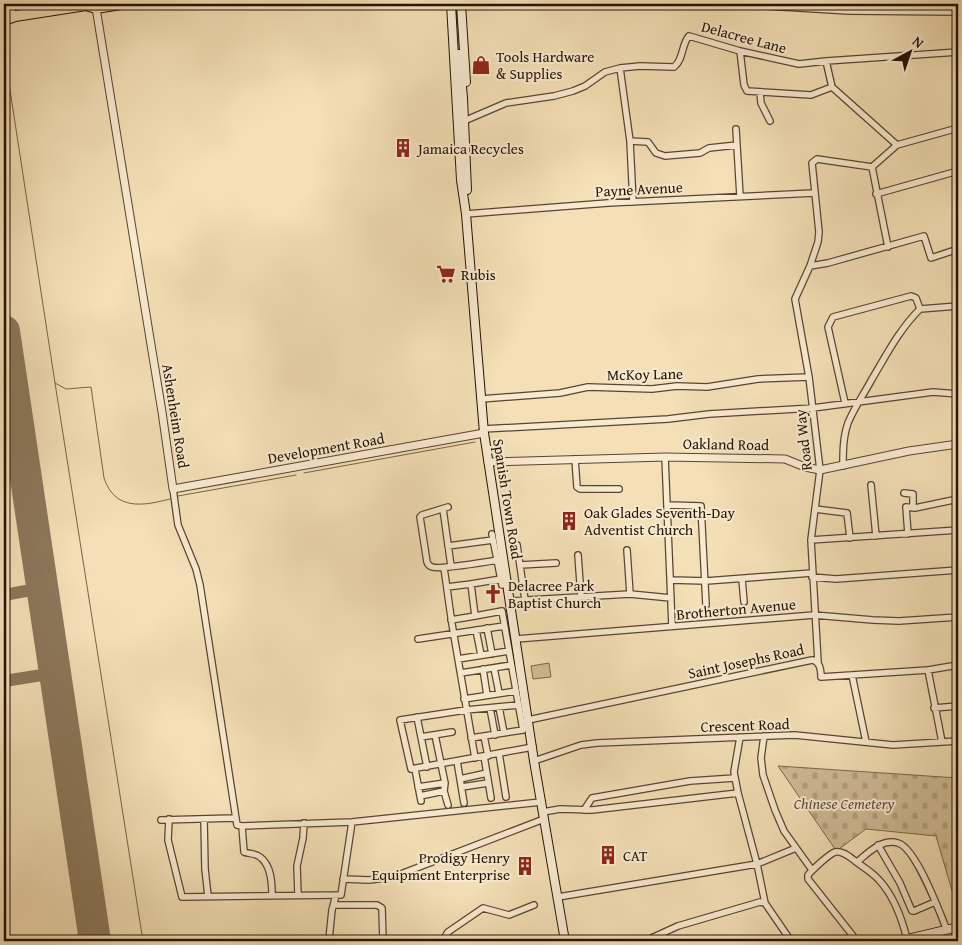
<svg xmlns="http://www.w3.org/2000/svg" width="962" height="945" font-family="'Gentium Book Plus',serif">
  <defs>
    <pattern id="cemetery-stones" width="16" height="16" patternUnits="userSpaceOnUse" patternTransform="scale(1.25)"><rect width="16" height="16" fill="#d1bc97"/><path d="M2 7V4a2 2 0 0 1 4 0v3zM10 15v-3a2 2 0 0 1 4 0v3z" fill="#b3a180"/></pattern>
  </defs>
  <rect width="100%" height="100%" fill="#f4dfb6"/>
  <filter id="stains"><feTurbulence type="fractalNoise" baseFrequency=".004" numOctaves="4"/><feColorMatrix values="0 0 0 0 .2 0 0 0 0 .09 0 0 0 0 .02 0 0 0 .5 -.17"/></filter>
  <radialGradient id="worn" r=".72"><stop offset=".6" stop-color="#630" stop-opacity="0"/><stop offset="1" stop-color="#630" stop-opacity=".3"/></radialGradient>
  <path fill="url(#cemetery-stones)" stroke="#7a674c" d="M778 766 958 778V911L936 836 866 829 839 849H835Z"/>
  <path fill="#d1bc97" stroke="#7a674c" d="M549 663 551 677 533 679 531 666Z"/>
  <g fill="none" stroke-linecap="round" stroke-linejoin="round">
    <path stroke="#766348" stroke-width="1" d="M4 51 55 383 66 389 91 387 104 478C115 511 143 506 170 499
      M55 383 143 941
      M304 473 475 442
      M178 496 296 475"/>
    <path stroke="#8c785b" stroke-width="12" d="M4 595 42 588
      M4 681 55 673"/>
    <path stroke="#8c785b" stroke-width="32" d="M4 331 95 941"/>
    <g stroke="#58452e" stroke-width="8">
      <path id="minor" d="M732 4 849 11 958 12
        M740 51 744 85 747 91 811 95 832 87
        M826 61 832 87 897 145
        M620 68 630 141 633 202
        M760 92 761 103 770 121
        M464 121 506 103 554 96 573 91 585 86 605 72 620 68 640 66 674 67C684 59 681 45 689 36L740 51 799 64 826 61 958 52
        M736 129 740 196
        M630 141 648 142 656 153 665 156 700 153 709 148 737 145
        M872 167 897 145 958 128
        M872 167 888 247
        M876 194 958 171
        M466 214 608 203 814 193
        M810 266 828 263 924 236 931 258 958 249
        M481 399 560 393 588 387 652 389 677 386 707 387 758 379 809 377
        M845 403 828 327 833 317 911 296 916 298 920 309
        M483 429 668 419 709 414 813 408 933 392 958 394
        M665 457 672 626
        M575 459 577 487 580 489H619
        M843 466C843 452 843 437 848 423 854 408 864 394 872 379 887 354 899 330 920 309L958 306
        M871 485 876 536
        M173 489 178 525 196 569 200 585 237 825 242 826 352 822 541 802
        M904 493 913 494V507
        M667 505 701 506 706 605
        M448 507 422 515 420 517 427 562C428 565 429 566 432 567 441 570 492 561 504 559
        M443 509 451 566
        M815 509 847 513 850 538
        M492 534 502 585
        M908 534 906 507 915 508 958 499
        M811 540 958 530
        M517 545 525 600
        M448 546 493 540
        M627 550 630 594
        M578 555 581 597
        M520 565 556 563
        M444 568 452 624 475 758
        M812 577 836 579 958 570
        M742 579 744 602
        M671 580 706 581 812 573
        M447 587 471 584
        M511 601 630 594 671 598
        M451 620 475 616
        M487 628 492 654
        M476 630 481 655
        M418 639 504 626
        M516 639 814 615 873 620 899 621 958 617
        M458 659 509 651
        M818 662 811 540 820 470 809 377 795 299 810 266 818 242 819 232 812 163 817 159 872 167
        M494 668 499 693
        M483 669 487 695
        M928 670 942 742
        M461 673 511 665
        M852 675 866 742
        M464 699 516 691
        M519 705 466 710 400 720 411 769 533 747
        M499 707 504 733
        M490 708 495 735
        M934 708 958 706
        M417 717 427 767
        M528 720 812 660C820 661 821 670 821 677L928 670 958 665
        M435 735 445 783 444 791 448 805
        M484 736 488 756
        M764 736 761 758 763 775 775 810 784 831 812 870
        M421 737 452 732
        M740 737 734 772 738 793 757 864 765 903 791 941
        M471 738 523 730 502 611 475 616 471 584 501 579
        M499 753 506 797
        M484 756 491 798
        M457 761 464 803
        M534 761 581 745 597 743 795 735 893 745 958 741
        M415 769 421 801
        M460 779 487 773
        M418 787 445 783
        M462 787 488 783
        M420 796 444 791
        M584 810 592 798 690 781 735 778
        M543 812 560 809 592 810 738 793
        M169 819 168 840 182 897 341 895 352 822
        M204 819 205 869 208 896
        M161 820 235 818
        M242 826 244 852C249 854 255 853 260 857 271 865 272 882 272 895
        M878 845 900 883 912 911H914L935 902
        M857 862C868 853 882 838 898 843 916 848 939 911 947 930
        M343 879 369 880 393 877 544 819
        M298 895 297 866 303 838 304 823
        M558 897 757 864 796 848
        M334 905H377L382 908 383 941
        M287 941 329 939 332 910 336 895
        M444 941 445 937 448 932 483 908 509 915 534 905
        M645 941 678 926 760 902 765 903
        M857 941 808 879V875C813 869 828 855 835 852 842 850 850 857 855 861 863 867 872 872 879 880 894 896 902 919 907 939"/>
    </g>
    <g stroke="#58452e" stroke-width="9">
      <path id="tertiary" d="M10 4 11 11
        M96 8 162 412 173 489 484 433
        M488 462 665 457 785 459 805 467 820 470 909 451 958 444"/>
    </g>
    <g stroke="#241200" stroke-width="10">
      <path id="secondary" d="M451 4 461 180 466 214 484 433 534 761 565 941
        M461 4 466 82
        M459 54 463 98 467 190
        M899 941 958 927"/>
    </g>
    <g stroke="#241200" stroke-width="12">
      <path id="trunk" d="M4 20 15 16 86 5 96 8 121 4"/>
    </g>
    <use href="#minor" stroke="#f8ead0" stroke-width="5.5"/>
    <use href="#tertiary" stroke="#f8ead0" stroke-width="7"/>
    <use href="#secondary" stroke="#f8ead0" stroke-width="8"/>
    <use href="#trunk" stroke="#f4dfb6" stroke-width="10"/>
  </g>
  <defs>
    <g id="shop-bare" transform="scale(1.5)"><path d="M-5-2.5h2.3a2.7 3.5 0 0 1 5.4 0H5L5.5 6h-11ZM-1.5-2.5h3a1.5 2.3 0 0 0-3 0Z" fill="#8f2418" stroke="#f8ead0" stroke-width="2.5" paint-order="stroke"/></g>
    <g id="building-bare" transform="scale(1.5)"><path d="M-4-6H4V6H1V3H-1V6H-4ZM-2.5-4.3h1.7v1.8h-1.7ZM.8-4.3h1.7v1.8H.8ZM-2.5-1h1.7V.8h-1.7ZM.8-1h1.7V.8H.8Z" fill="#8f2418" stroke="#f8ead0" stroke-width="2.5" paint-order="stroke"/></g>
    <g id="supermarket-bare" transform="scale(1.5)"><path d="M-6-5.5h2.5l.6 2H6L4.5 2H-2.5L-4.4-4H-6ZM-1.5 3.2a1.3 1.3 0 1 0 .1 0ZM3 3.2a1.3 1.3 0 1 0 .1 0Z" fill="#8f2418" stroke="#f8ead0" stroke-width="2.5" paint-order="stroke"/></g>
    <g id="church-bare" transform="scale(1.5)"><path d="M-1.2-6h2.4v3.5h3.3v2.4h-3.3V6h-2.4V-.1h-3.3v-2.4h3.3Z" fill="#8f2418" stroke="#f8ead0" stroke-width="2.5" paint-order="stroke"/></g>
  </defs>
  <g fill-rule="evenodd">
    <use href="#shop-bare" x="481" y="65"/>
    <use href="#building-bare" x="403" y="148"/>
    <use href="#supermarket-bare" x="446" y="274"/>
    <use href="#building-bare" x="569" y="521"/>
    <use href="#church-bare" x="493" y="594"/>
    <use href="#building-bare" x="608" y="855"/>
    <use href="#building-bare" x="525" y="866"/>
  </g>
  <g text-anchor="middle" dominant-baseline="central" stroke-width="4" stroke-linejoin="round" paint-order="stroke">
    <g font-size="15" fill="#241200" stroke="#f8ead0">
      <text transform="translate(744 37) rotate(15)">Delacree Lane</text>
      <text transform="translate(639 189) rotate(-3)">Payne Avenue</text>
      <text transform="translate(645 374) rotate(-1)">McKoy Lane</text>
      <text transform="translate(176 416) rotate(81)">Ashenheim Road</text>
      <text transform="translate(803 440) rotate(-96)">Road Way</text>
      <text transform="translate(726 444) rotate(1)">Oakland Road</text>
      <text transform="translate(326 448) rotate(-10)">Development Road</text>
      <text transform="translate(508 499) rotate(81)">Spanish Town Road</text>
      <text transform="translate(736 609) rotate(-5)">Brotherton Avenue</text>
      <text transform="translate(746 661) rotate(-12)">Saint Josephs Road</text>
      <text transform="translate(745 725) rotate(-2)">Crescent Road</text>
    </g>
    <g font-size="15" fill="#241200" stroke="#f8ead0" text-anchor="start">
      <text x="496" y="56">Tools Hardware<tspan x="496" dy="17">&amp; Supplies</tspan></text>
      <text x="418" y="148">Jamaica Recycles</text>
      <text x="461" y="274">Rubis</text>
      <text x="584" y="512">Oak Glades Seventh-Day<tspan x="584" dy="17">Adventist Church</tspan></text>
      <text x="508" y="585">Delacree Park<tspan x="508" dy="17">Baptist Church</tspan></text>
      <text x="623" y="855">CAT</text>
      <text x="510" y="857" text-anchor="end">Prodigy Henry<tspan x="510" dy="17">Equipment Enterprise</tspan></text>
    </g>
    <g font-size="15" font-style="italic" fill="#614e35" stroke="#f8ead0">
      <text x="844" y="803">Chinese Cemetery</text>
    </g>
  </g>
  <rect width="962" height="945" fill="none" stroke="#f4dfb6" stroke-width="20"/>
  <rect x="5" y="5" width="952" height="935" fill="none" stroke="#241200" stroke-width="2.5"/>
  <rect x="10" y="10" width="942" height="925" fill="none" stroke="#241200"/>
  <g transform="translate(910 52) rotate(40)" stroke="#f8ead0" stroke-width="4" paint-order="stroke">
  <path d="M0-4L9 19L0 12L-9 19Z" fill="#241200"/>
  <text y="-8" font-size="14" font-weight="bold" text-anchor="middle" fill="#241200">N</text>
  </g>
  <rect width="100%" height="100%" filter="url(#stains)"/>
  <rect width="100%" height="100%" fill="url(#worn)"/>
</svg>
